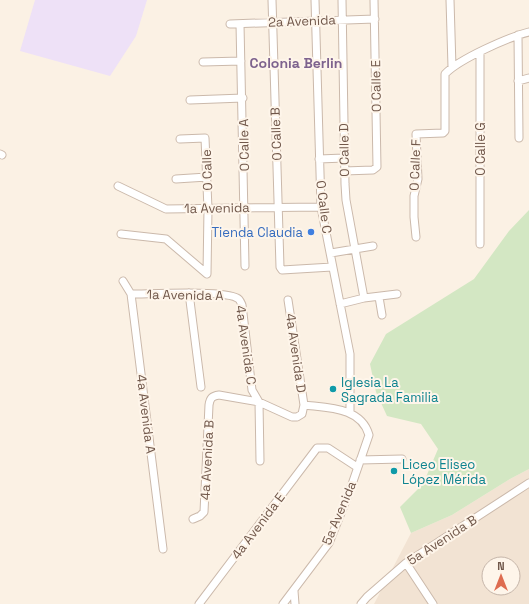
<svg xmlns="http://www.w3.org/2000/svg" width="529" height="604" font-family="'Space Grotesk',sans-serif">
  <rect width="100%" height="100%" fill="#fbf1e4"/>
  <path fill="#f2e3d3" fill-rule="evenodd" d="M529 469V604H374L411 533 452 515 510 479ZM489 564H513V588H489Z"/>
  <path fill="#eee1f7" d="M35 0H147L136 36 110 76 20 51Z"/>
  <path fill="#d3e7c3" d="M529 210V469L510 479 452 515 411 533 400 507 423 484 438 449 421 424 387 416 376 392 370 364 386 334 474 279 509 231Z"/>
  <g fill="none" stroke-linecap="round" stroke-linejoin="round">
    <g stroke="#cbb9ab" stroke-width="9">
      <path id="street" d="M272 0 280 267 282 270 332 267
        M315 0 321 207 350 354V412
        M342 0 345 184 346 200 364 298
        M450 0 452 67
        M230 24 375 19
        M240 24 245 266
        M518 35 519 138
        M480 53V244
        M203 62 241 61
        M518 81 529 78
        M190 100 243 98
        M0 154 2 155
        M319 159 344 158
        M344 171 373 170 377 167 374 0
        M176 179 207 177
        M118 186 166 209 321 207
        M121 234 166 239 207 274 208 209 205 138 180 139
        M416 237 414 217V196L418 179 416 134 443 133 445 131V74C459 59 509 37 529 32
        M331 253 373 246
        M123 281 131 294 163 549
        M189 293 201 387
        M131 294C150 294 224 290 237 298 240 299 241 303 242 305L252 390 259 402 260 461
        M379 297 382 315
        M288 300 304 405
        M340 304 364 298 397 294
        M360 460 402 459
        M193 519 200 516 204 512 209 405C210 398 212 396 219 395L259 402 292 417H297L302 414 304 405C328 408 361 407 369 435L349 493 329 543 283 604
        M406 563 433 604
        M294 591 295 604
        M199 604 317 448H328L357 467
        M361 604 367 597 406 563 529 483"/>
    </g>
    <use href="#street" stroke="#fff" stroke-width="7"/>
  </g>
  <circle fill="#3f7fe0" stroke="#fef5ea" stroke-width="1.5" cx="311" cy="232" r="4"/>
  <g fill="#0f9aa8" stroke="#fef5ea" stroke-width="1.5">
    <circle cx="333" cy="389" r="4"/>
    <circle cx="394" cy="471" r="4"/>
  </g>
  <g text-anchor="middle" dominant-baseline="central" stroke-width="4" stroke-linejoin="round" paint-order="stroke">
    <g font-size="13" fill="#71584b" stroke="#fef5ea">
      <text transform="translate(302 21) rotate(-2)">2a Avenida</text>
      <text transform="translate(376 86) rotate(-91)">0 Calle E</text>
      <text transform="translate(276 134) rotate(-92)">0 Calle B</text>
      <text transform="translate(244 145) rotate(-91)">0 Calle A</text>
      <text transform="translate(480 149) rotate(-90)">0 Calle G</text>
      <text transform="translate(344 150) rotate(-91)">0 Calle D</text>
      <text transform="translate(415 165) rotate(-88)">0 Calle F</text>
      <text transform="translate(207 170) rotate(-92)">0 Calle</text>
      <text transform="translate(324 207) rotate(83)">0 Calle C</text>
      <text transform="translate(217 208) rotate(-1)">1a Avenida</text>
      <text transform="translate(185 295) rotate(1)">1a Avenida A</text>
      <text transform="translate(246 345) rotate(82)">4a Avenida C</text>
      <text transform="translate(296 353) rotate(82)">4a Avenida D</text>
      <text transform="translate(146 414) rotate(83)">4a Avenida A</text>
      <text transform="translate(207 460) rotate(-87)">4a Avenida B</text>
      <text transform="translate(339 513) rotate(-67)">5a Avenida</text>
      <text transform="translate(258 526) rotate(-53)">4a Avenida E</text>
      <text transform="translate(442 540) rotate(-33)">5a Avenida B</text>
    </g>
    <g font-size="13" fill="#366cbe" stroke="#fef5ea" text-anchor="end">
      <text x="303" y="232">Tienda Claudia</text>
    </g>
    <g font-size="13" fill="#0d838f" stroke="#fef5ea" text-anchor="start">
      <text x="341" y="382">Iglesia La<tspan x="341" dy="15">Sagrada Familia</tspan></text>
      <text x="402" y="464">Liceo Eliseo<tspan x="402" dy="15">López Mérida</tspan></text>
    </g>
    <g font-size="14" font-weight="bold" fill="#7e638e" stroke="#fef5ea">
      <text x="296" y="63">Colonia Berlin</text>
    </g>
  </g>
  <g transform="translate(501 576)"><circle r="19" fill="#fef5ea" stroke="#c6b6aa"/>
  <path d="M0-3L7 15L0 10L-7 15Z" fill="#de6c50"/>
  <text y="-6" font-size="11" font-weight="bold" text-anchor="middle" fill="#71584b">N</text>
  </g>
</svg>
